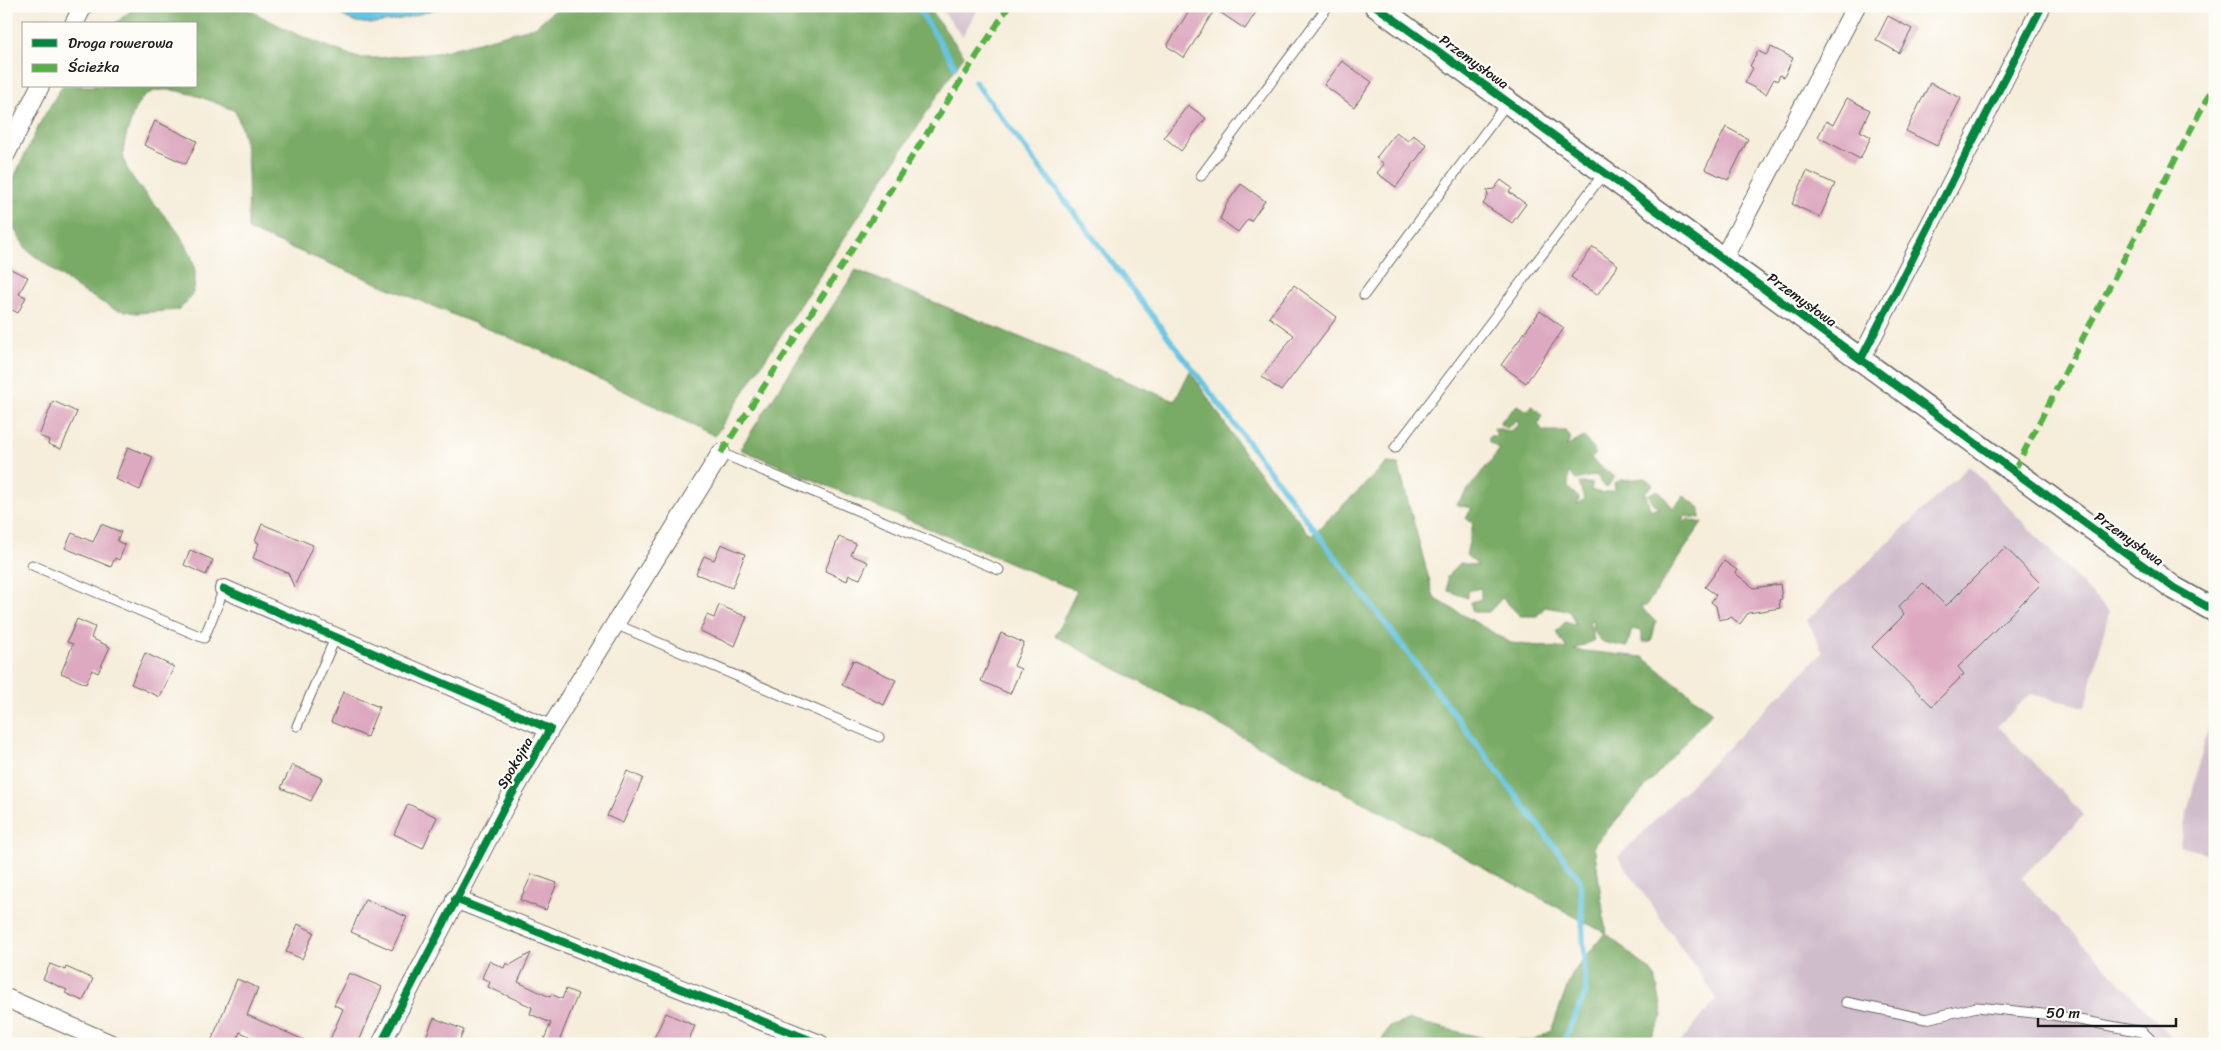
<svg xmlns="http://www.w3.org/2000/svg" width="2221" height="1050" font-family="Sriracha,sans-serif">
  <rect width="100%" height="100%" fill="#fdfcf7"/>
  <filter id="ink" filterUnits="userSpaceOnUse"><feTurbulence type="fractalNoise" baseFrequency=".02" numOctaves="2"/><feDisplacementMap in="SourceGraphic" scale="10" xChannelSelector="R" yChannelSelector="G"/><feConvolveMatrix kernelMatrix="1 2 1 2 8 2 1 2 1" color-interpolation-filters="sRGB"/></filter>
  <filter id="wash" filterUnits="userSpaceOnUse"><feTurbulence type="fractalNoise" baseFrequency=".0096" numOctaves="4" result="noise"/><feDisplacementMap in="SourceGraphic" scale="20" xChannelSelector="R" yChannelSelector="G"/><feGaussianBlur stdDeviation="1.12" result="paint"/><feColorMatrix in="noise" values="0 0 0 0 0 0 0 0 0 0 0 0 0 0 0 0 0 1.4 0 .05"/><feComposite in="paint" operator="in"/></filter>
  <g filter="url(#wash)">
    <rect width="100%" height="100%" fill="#f6edda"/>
    <path fill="#d0bdcc" d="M939 6H980L962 36Z
      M1969 466 2109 612 2085 707 2030 694 1998 726 2084 815 2021 878 2178 1044H1678L1717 999 1618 857 1823 652 1807 620Z
      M2215 699V855L2179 846Z"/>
    <path fill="#7aab66" stroke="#4b6441" d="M136 6H241L298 35 358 58H377L436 53 535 27 559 6H927L964 55 715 436 549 354 248 230C248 189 252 148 235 111 214 102 169 81 148 94 136 101 132 117 128 130 124 143 120 156 128 170 148 207 207 242 193 292 191 298 183 305 179 310L136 313 114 309 77 288 27 250 6 216V194L41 121 62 86H196V24H115Z
      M856 270 1175 401 1190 371 1249 460 1311 536 1387 463 1398 464 1434 598 1511 643 1567 649 1556 632 1566 621 1576 625 1569 611 1545 607 1537 616H1520L1502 598 1489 612H1473L1470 602 1481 599V588L1468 591V598L1448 591 1447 576 1460 563 1479 566 1466 555 1473 524 1466 518 1472 508 1456 505 1500 449 1489 442V436H1497L1494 428 1510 431 1519 425 1517 420 1507 428 1499 423 1517 405 1528 411 1532 405 1542 415 1538 424 1543 431H1566L1571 439 1566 447 1584 437 1596 454 1591 459 1615 477 1606 488 1596 475 1576 480 1569 472 1568 487 1579 498 1577 505 1584 499 1579 483H1592L1591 490 1602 493 1615 490 1614 483 1622 480 1646 478 1653 485 1645 492 1650 509H1658L1648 495 1658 490 1673 508 1684 496 1700 508V518L1684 516V523L1688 519 1702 523 1646 606H1640L1656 622 1651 642H1642V631L1632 629 1627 647 1602 642 1592 629 1593 619 1589 622 1594 640 1574 650 1643 657 1712 712 1594 845 1606 933 1655 975 1663 1016 1648 1044H1380L1389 1027 1410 1020 1492 1040 1533 1041 1551 1031 1572 974 1605 933 1055 636 1077 591 740 449Z"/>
    <path fill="#65c4e3" stroke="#407080" d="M334 6H444C421 14 381 27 357 22 350 21 342 15 336 11Z"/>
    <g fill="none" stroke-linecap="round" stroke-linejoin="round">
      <path stroke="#65c4e3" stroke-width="5.5" d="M917 6 955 66
        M975 82 1580 880 1586 993 1562 1044"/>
    </g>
    <g id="blocks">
      <path fill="#dda9c0" d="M1192 6H1260L1245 29 1215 9 1184 58 1167 46Z
        M1888 16 1912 29 1899 53 1876 40Z
        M1771 47 1793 58 1784 77 1780 75 1777 81 1774 79 1766 94 1745 83 1753 68 1750 66 1758 51 1766 55Z
        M1342 61 1372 82 1354 107 1324 85Z
        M1930 83 1961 98 1937 146 1906 131Z
        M1847 98 1870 110 1860 131 1871 137 1860 159 1818 137 1826 121 1833 125Z
        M1188 105 1206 118 1181 151 1164 137Z
        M155 121 197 141 186 164 144 145Z
        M1726 127 1748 139 1728 180 1705 169Z
        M1396 132 1408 141 1413 135 1427 145 1396 187 1377 173 1384 164 1376 158Z
        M1807 171 1835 184 1820 217 1792 204Z
        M1501 180 1512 188 1509 192 1526 204 1512 223 1483 204 1488 196 1487 190 1494 189Z
        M1241 184 1265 201 1251 221 1248 219 1238 232 1220 219 1227 203Z
        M1593 247 1618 265 1597 295 1571 277Z
        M6 267 28 277 19 294 26 297 18 313 12 310 6 322Z
        M1294 285 1337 317 1281 391 1262 377 1294 335 1269 317Z
        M1540 311 1564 328 1526 383 1501 365Z
        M53 401 77 412 61 449 48 444 49 440 39 436Z
        M128 447 153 457 140 490 115 479Z
        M101 524 121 532 117 541 125 545 119 560 115 558 111 567 65 548 72 533 93 542Z
        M262 524 313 545 294 587 288 573 253 558 259 543 255 541Z
        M839 537 856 544 851 555 868 562 860 579 849 575 847 581 825 571Z
        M721 544 745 554 732 588 696 574 704 556 714 560Z
        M2005 547 2041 584 1958 667 1964 674 1932 706 1872 647 1904 615 1898 607 1923 583 1946 606Z
        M190 550 213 560 206 575 184 565Z
        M1724 561 1737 570 1735 573 1754 588 1780 584 1782 599 1779 600 1780 608 1748 613 1740 624 1731 617 1719 620 1716 606 1711 602 1716 595 1705 587Z
        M719 605 747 617 735 646 700 631 707 615 714 618Z
        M77 619 95 627 91 638 110 647 98 673 92 670 86 684 61 673 73 644 67 642Z
        M1001 633 1024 643 1014 666 1021 669 1010 694 981 681Z
        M145 653 174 667 160 697 131 684Z
        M853 660 896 680 884 705 842 685Z
        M343 692 379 707 367 737 331 722Z
        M292 765 322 778 311 801 281 788Z
        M627 771 643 778 623 823 607 816Z
        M408 804 437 817 423 848 394 834Z
        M532 874 557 883 546 910 520 900Z
        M365 899 407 917 392 950 351 932Z
        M298 924 314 932 302 959 286 952Z
        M531 953 518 982 550 997 551 994 562 999 566 989 578 994 558 1044H542L551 1023 530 1014 532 1007 488 987 490 982 482 978 489 961 504 968 506 963 510 965Z
        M50 964 65 970 66 967 93 979 83 1001 65 993 67 990 43 979Z
        M349 973 382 987 358 1044H328L343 1009 334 1005Z
        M237 979 258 988 247 1015 313 1044H267L240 1032 235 1044H210Z
        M666 1013 695 1026 687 1044H651Z
        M434 1018 464 1030 458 1044H423Z"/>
    </g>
  </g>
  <g filter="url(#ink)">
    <use href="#blocks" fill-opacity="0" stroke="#68655e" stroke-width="1"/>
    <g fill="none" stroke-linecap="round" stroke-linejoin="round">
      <g stroke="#68655e" stroke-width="11">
        <path id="service" d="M1201 176 1328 6
          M1364 295 1507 103
          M1395 448 1604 173
          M721 453 999 570
          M32 565 204 638 224 589
          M615 624 879 737
          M297 726 336 636
          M1846 1002 1926 1019 1977 1007 2053 1015 2143 1032 2155 1044"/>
      </g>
      <g stroke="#68655e" stroke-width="20">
        <path id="minor" d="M74 24 83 6
          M6 154 40 86
          M1723 259 1856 6
          M1861 359 2042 6
          M224 589 550 729 504 808 381 1044
          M550 729 721 453
          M455 899 820 1044
          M6 998 111 1044"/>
      </g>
      <g stroke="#68655e" stroke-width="25">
        <path id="tertiary" d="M1376 6 2174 588 2215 611"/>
      </g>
      <use href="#service" stroke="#fff" stroke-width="9"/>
      <use href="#minor" stroke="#fff" stroke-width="18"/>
      <use href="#tertiary" stroke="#fff" stroke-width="22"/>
      <path stroke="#55b145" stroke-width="6" stroke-dasharray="12 6" stroke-linecap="butt" d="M721 453 1009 6
        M2014 471 2215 83"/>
      <g stroke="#fdfcf7" stroke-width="11">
        <path id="cycleway" d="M1376 6 2174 588 2215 611
          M1861 359 2042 6
          M224 589 550 729 504 808 381 1044
          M455 899 820 1044"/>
      </g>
      <use href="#cycleway" stroke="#00873e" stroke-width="8"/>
    </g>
  </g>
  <g text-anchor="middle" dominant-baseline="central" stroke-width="5" stroke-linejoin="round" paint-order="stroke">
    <g font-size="14" fill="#1c1c1c" stroke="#fdfcf7">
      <text transform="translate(1474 62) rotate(36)">Przemysłowa</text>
      <text transform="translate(1802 300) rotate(36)">Przemysłowa</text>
      <text transform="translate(2129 539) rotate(36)">Przemysłowa</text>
      <text transform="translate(515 763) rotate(-60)">Spokojna</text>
    </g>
  </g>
  <rect width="2221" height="1050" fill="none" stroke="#fdfcf7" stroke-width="25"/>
  <rect x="22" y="22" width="175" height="65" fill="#fdfcf7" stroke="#a3a29f"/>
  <rect x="32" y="39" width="25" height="8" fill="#00873e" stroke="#a3a29f"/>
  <text x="68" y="48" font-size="15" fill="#1c1c1c">Droga rowerowa</text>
  <rect x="32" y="64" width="25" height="8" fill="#55b145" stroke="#a3a29f"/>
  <text x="68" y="72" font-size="15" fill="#1c1c1c">Ścieżka</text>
  <path d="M2038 1018v8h138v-8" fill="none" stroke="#1c1c1c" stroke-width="2.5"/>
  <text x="2046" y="1018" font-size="15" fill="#1c1c1c" stroke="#fdfcf7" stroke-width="4" paint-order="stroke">50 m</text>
</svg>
